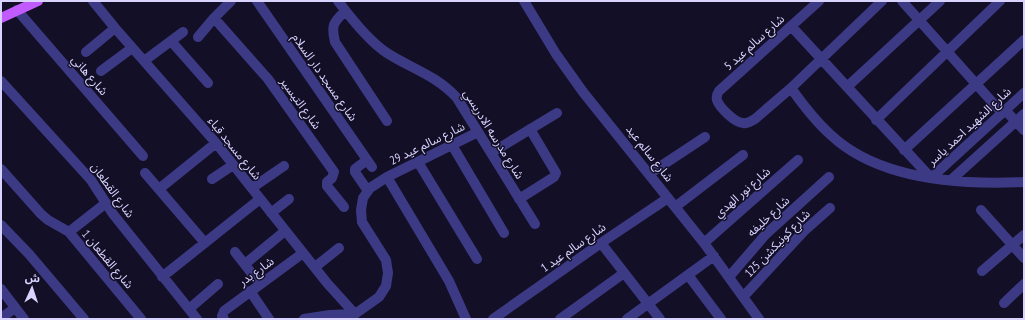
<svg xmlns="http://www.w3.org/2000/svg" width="1025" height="320" font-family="'PT Sans Narrow','Noto Sans Arabic',sans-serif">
  <rect width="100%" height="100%" fill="#130f26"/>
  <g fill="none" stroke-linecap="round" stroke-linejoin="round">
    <path stroke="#3d3a85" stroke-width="10" d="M93 1 115 28 216 143 327 283 355 314
      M257 1 372 167
      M338 1C350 17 370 42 387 53 412 69 436 75 457 98L535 224
      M524 1 556 54 583 92 704 243 759 319
      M819 1 719 91C717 94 716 96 717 100 719 107 735 123 743 123 748 124 751 121 755 119L791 88 882 1
      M902 1 1002 113
      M17 10 143 156
      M345 11C333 23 331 25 335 42L387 121
      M214 18 268 79 334 172 332 178 327 182V186L344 207
      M791 26 931 178 1024 93
      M198 37 214 18 231 1
      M171 41 208 83
      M86 52 115 28
      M144 61 183 32
      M101 71 132 48
      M1 81 91 180 113 214 197 319
      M847 87 940 1
      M791 88C803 105 816 122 832 136 880 180 962 185 1024 182
      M1005 110 1024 130
      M876 120 1000 1
      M452 145 504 233
      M904 150 1024 40
      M491 153 557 113
      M367 160 355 169V172L368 191
      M418 162 477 259
      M1 169 41 214 48 220 69 232 141 319
      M145 173 205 243
      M649 174 705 137
      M387 177 449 281 466 319
      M212 179 233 165
      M951 180 1024 114
      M252 188 284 166
      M159 189 216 143
      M519 199 554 177 556 173 530 129
      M675 207 743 155
      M981 210 1024 258
      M271 213 289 199
      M1 225 29 254 84 319
      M69 232 106 203
      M601 243 660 319
      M704 243 798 160
      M235 252 260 284
      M245 264 285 231
      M315 267 339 248
      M982 271 1024 235
      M688 275 721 319
      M162 277 260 199
      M729 277 766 234 829 177
      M1 289 24 319
      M250 291 269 319
      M744 296 804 231 830 208
      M1004 303 1024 284
      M189 309 218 284
      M1 318 15 308
      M224 319 222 316 224 311 303 253
      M304 319 330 315 355 314 379 297 386 286 388 273 386 260 362 222 361 210 363 198 370 188 387 177 478 132
      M493 319 601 243 668 198
      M560 319 624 273
      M627 319 714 256"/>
    <path stroke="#c25bff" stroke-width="10" d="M1 18 38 1"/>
  </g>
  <g text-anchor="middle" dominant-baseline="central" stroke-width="3" stroke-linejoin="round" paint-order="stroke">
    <g font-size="12" fill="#d9d4ff" stroke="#130f26">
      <text transform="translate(754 42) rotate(-42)">شارع سالم عيد 5</text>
      <text transform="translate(90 75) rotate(49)">شارع هاني</text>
      <text transform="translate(325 77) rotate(55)">شارع مسجد دار السلام</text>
      <text transform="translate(301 103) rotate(54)">شارع التيسير</text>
      <text transform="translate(969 126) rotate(-43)">شارع الشهيد احمد ياسر</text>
      <text transform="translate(494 134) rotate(58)">شارع مدرسه الادريسي</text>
      <text transform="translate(427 143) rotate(-26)">شارع سالم عيد 29</text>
      <text transform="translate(235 148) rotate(51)">شارع مسجد قباء</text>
      <text transform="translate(650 153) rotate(52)">شارع سالم عيد</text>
      <text transform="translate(113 190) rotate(54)">شارع القطعان</text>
      <text transform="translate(742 192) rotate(-41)">شارع نور الهدي</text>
      <text transform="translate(768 216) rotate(-43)">شارع خليفه</text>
      <text transform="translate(777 243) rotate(-46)">شارع كونيكشن 125</text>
      <text transform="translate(573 247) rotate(-35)">شارع سالم عيد 1</text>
      <text transform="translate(108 259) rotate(50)">شارع القطعان 1</text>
      <text transform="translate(256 271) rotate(-36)">شارع بدر</text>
    </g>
  </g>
  <rect width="1025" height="320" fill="none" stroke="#d9d4ff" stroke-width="4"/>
  <g transform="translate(32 288) rotate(3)" stroke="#130f26" stroke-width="3" paint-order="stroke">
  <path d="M0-3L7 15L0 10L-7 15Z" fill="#d9d4ff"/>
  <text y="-6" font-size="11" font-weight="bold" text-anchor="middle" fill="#d9d4ff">ش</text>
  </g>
</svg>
